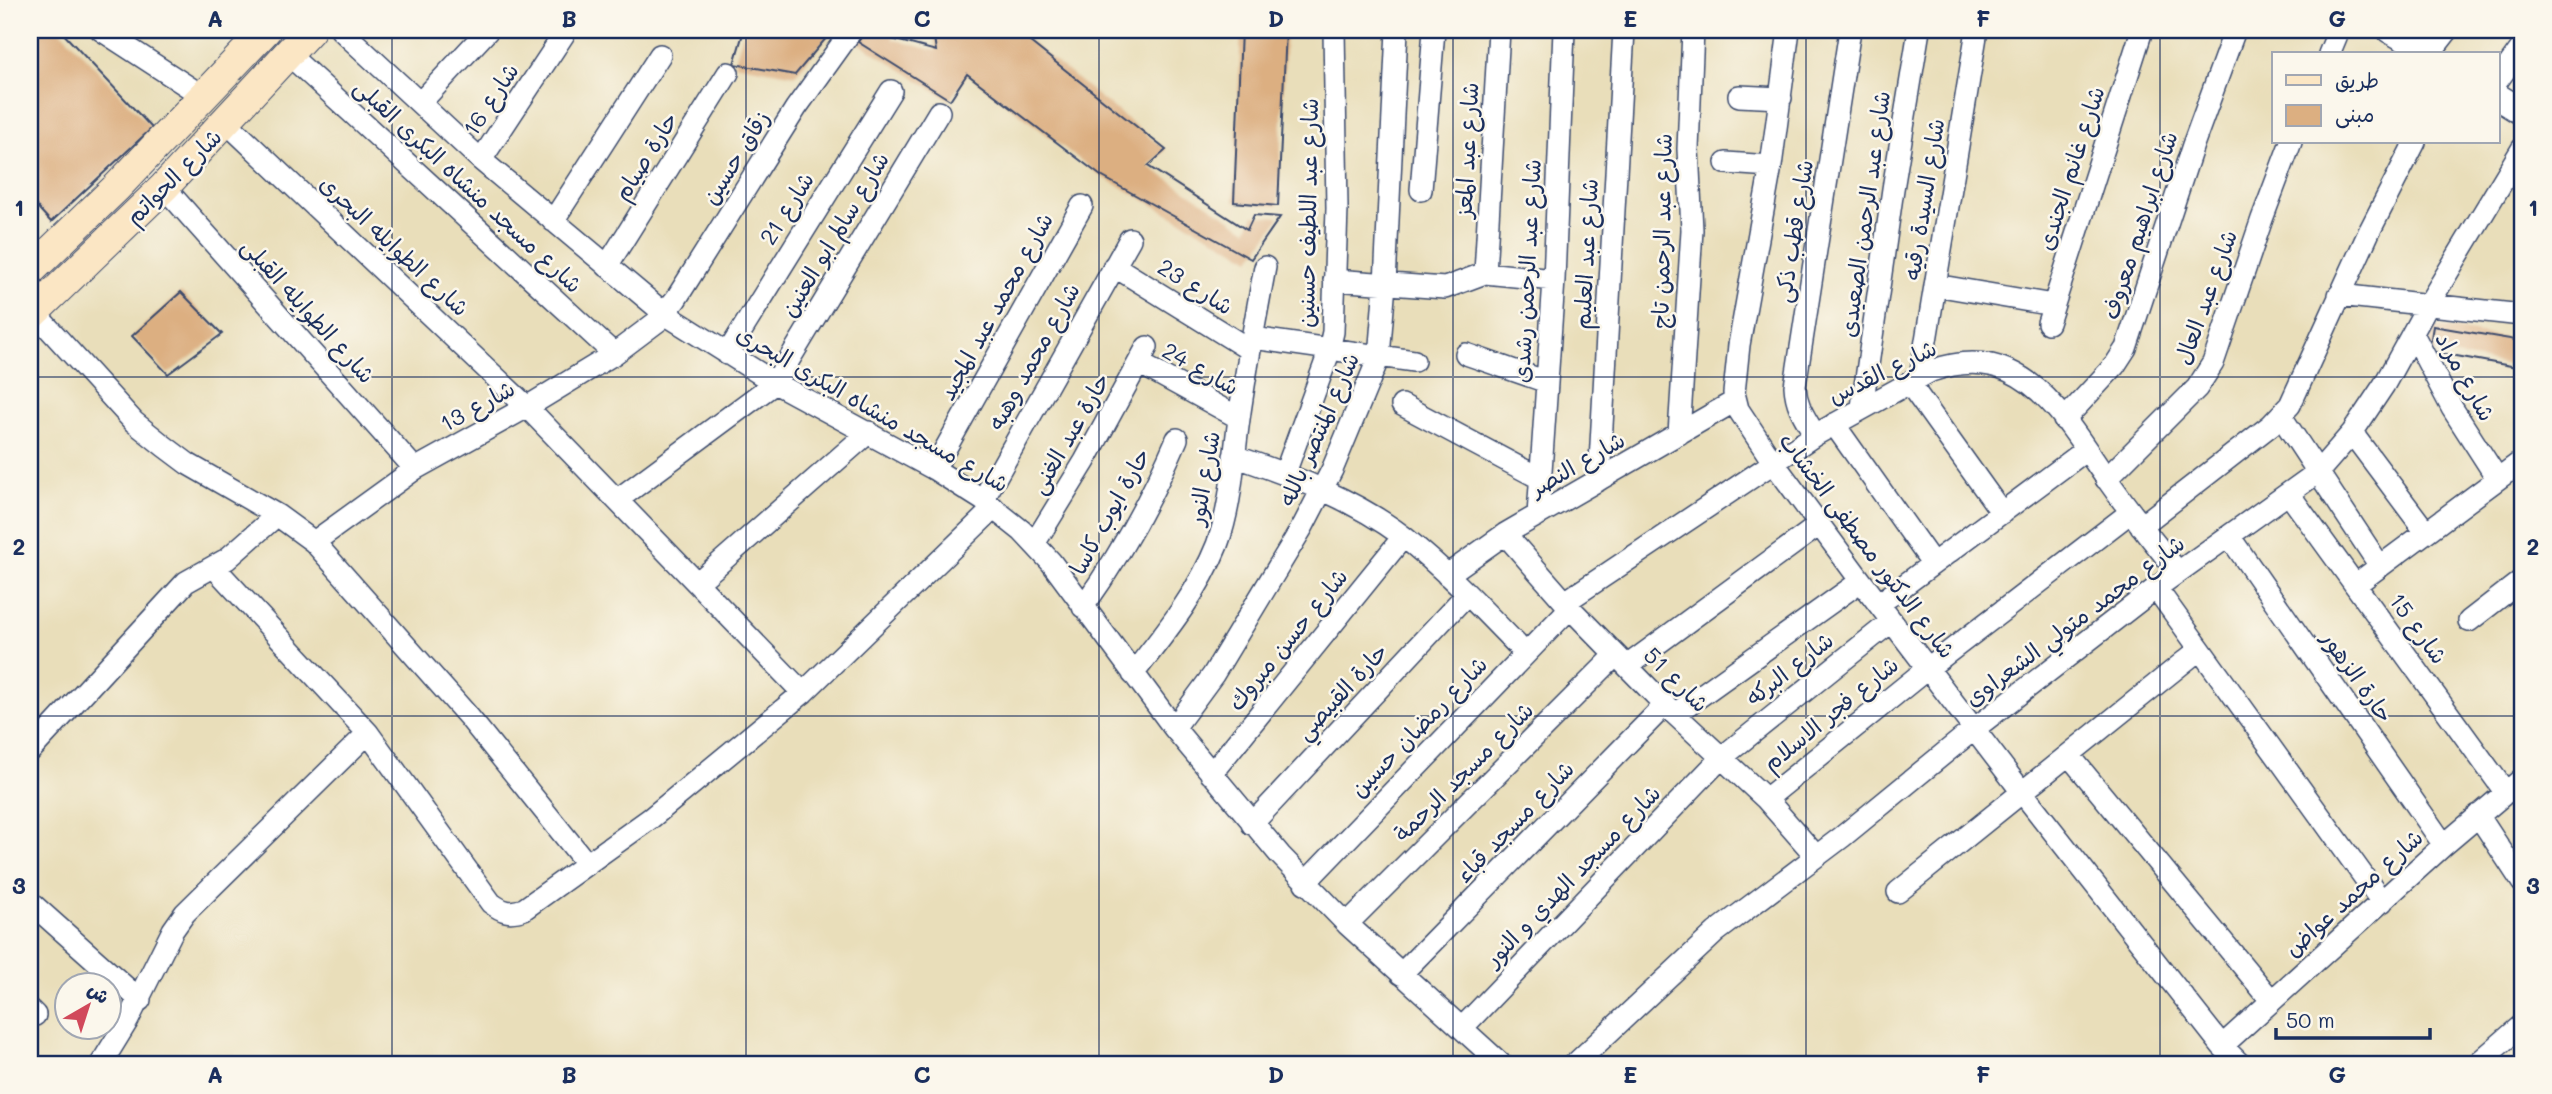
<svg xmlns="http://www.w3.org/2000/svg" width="2552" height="1094" font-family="Mali,'Playpen Sans Arabic',sans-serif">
  <rect width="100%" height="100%" fill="#fbf7ec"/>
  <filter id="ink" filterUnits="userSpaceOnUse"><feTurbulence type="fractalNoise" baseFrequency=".0143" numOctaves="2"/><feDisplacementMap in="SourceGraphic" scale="14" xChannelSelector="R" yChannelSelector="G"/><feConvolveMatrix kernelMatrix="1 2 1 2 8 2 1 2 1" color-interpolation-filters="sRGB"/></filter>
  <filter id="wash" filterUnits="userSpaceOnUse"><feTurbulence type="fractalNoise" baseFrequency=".00686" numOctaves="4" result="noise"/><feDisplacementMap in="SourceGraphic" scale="28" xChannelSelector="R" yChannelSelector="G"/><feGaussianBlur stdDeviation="1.57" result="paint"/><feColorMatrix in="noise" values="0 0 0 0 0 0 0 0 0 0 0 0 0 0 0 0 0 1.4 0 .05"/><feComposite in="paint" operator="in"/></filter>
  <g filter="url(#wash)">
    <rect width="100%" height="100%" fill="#e9deba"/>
    <g id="blocks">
      <path fill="#dcaf81" d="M30 30H60L152 128 51 222 30 199Z
        M744 30H833L795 75 734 64Z
        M866 30H900L892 39 936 51 933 30H1015L1166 150 1148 166 1247 230 1254 215 1280 217 1251 259 1101 176 967 74 950 100 858 42Z
        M1241 30H1286L1278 206 1234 202Z
        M181 292 222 334 168 374 132 336Z
        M2433 326 2522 341V368L2429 351Z"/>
    </g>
  </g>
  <g filter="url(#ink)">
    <use href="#blocks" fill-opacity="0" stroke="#3a496c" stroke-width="2"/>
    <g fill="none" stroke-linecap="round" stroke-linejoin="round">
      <g stroke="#3a496c" stroke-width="24">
        <path id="minor" d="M101 30 204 97
          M341 30 481 160 665 314 775 383 934 469 983 500 1022 531 1051 562 1174 728 1280 855 1347 924 1501 1064
          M1789 30 1771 166 1739 345 1734 393 1738 409 1773 462 1861 581 2022 792 2222 1046 2240 1064
          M2430 53 2448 30
          M288 54 614 354
          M2329 54 2339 30
          M2498 80 2522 47
          M1739 96 1781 98
          M420 103 488 30
          M226 122 527 407 803 693
          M481 160 566 31
          M1726 163 1771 166
          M164 187 415 469
          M1421 190 1434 30
          M553 221 660 55
          M607 266 728 73
          M1114 266 1250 350
          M1485 273 1499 30
          M1334 280 1445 288 1485 273 1554 280
          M1935 285 2053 305
          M2339 295 2522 315
          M34 312 134 422 164 446 188 464 277 515 314 542 468 716 587 864
          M2048 323 2142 30
          M2413 334 2452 408 2497 478
          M1253 338 1414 361
          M727 354 891 91
          M1466 354 1547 382
          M1139 363 1239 418
          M1920 377 1977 30
          M1909 383 2002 513
          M1402 405 1541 479
          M1862 407 1893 189 1919 30
          M2281 416 2380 566
          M2064 420 2115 365 2126 348 2193 145 2235 30
          M1834 424 1933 564
          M2352 433 2426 532
          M1679 434 1692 230 1688 149 1693 30
          M1815 435C1805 418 1796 406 1795 386L1850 30
          M1234 456C1293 476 1354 499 1404 537 1448 572 1486 613 1525 653
          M934 469 1082 206
          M1285 473 1327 358 1333 332 1337 208 1334 30
          M2106 479 2197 388 2213 363 2262 219 2291 142
          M1599 480 1624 30
          M2289 494 2506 793
          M617 500 775 383 939 112
          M983 500 1130 239
          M1538 515 1554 280 1564 30
          M2141 526 2271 425 2290 405 2369 232 2415 142
          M1505 534 1570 608 1665 705 1766 799 1816 856
          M2229 536 2444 845
          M314 542 415 469 527 407 614 354 658 321 676 299 796 108 852 30
          M1034 544 1085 461 1147 347
          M214 567 368 733 491 903C503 912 510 914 524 909L651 818 803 693 994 508
          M1447 575 1505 534 1735 401
          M697 583 869 432
          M2355 585 2522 461
          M2156 588 2382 902
          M1565 602 1815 435 1931 371C1956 362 1983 359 2009 371 2054 391 2081 444 2109 482 2131 513 2154 543 2178 572
          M1879 604 2086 450
          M1083 607C1121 554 1151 499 1177 439
          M2469 621 2522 580
          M1627 666 1819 525
          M1133 674C1165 633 1198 593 1217 545 1232 505 1233 461 1239 419 1246 368 1256 317 1265 267
          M1675 714 1861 581
          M1174 728 1213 675 1303 526 1332 470 1379 357 1385 284 1397 30
          M30 751 186 582 227 559 277 515
          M2069 755 2271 1000
          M1211 774 1403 537
          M1766 799 1928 668 2131 512
          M2478 815 2522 882
          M1252 824 1467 594
          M1305 883 1570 608
          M1898 892 2200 649
          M30 902 140 1000
          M1347 924 1616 655
          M1401 974 1665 705
          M30 1010 35 1015
          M1462 1028 1721 758 1892 621
          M2222 1046 2444 845 2522 779
          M101 1064 128 1020 173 930 185 913 368 733
          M1575 1064 1716 932 1842 837 1974 729 2156 588 2318 472 2352 433 2384 385 2428 305 2522 149
          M2477 1064 2522 1025"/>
      </g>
      <g stroke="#3a496c" stroke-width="29">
        <path id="tertiary" d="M2390 30 2432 54
          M2498 97 2522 112"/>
      </g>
      <g stroke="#3a496c" stroke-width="32">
        <path id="secondary" d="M30 271 117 187 266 30
          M30 316 164 187 310 30"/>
      </g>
      <use href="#minor" stroke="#fff" stroke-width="21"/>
      <use href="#tertiary" stroke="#fff" stroke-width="26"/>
      <use href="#secondary" stroke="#fbe6c4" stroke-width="30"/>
    </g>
  </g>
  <path fill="none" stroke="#1b2f5e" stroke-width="2" stroke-opacity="0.55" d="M392 30V1064M746 30V1064M1099 30V1064M1453 30V1064M1806 30V1064M2160 30V1064M30 377H2522M30 716H2522"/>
  <g text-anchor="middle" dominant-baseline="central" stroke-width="5" stroke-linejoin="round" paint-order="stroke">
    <g font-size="23" fill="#1b2f5e" stroke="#fbf7ec">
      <text transform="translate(490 99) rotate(-57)">شارع 16</text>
      <text transform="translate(1466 150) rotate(-87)">شارع عبد المعز</text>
      <text transform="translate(645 156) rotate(-58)">حارة صيام</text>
      <text transform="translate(735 157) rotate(-58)">زقاق حسين</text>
      <text transform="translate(2070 168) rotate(-72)">شارع غانم الجندى</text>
      <text transform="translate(173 176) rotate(-45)">شارع الحواتم</text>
      <text transform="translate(469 185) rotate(43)">شارع مسجد منشاه البكرى القبلى</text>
      <text transform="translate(1923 199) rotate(-81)">شارع السيدة رقيه</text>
      <text transform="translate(786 208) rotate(-58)">شارع 21</text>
      <text transform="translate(1307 213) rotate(-89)">شارع عبد اللطيف حسنين</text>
      <text transform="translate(1864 214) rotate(-82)">شارع عبد الرحمن الصعيدى</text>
      <text transform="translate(2139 225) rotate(-72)">شارع ابراهيم معروف</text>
      <text transform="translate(1661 231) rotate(-89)">شارع عبد الرحمن تاج</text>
      <text transform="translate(1793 231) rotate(-81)">شارع قطب ذكى</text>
      <text transform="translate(834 234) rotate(-59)">شارع سالم ابو العنين</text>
      <text transform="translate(395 245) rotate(43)">شارع الطوايله البحرى</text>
      <text transform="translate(1585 254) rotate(-87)">شارع عبد العليم</text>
      <text transform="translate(1526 271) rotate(-87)">شارع عبد الرحمن رشدى</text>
      <text transform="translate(1196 286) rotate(32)">شارع 23</text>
      <text transform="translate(2205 297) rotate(-70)">شارع عبد العال</text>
      <text transform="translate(995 306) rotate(-61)">شارع محمد عبد المجيد</text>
      <text transform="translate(309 310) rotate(48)">شارع الطوايله القبلى</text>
      <text transform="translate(1033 356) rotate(-61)">شارع محمد وهبه</text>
      <text transform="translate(1201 368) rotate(29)">شارع 24</text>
      <text transform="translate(1882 371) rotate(-26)">شارع القدس</text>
      <text transform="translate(2466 376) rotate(61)">شارع مراد</text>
      <text transform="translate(477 405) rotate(-29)">شارع 13</text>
      <text transform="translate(873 408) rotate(30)">شارع مسجد منشاه البكرى البحرى</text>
      <text transform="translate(1318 429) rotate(-66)">شارع المنتصر بالله</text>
      <text transform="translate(1069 433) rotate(-60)">حارة عبد الغنى</text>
      <text transform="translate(1577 463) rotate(-30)">شارع النصر</text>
      <text transform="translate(1203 478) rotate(-80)">شارع النور</text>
      <text transform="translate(1109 511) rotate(-61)">حارة ايوب كاسا</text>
      <text transform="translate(1868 545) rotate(53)">شارع الدكتور مصطفى الخشاب</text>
      <text transform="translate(2074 620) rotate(-37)">شارع محمد متولي الشعراوى</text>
      <text transform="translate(2419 628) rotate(54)">شارع 15</text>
      <text transform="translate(1287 639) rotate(-51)">شارع حسن مبروك</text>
      <text transform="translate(1789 668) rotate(-38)">شارع البركه</text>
      <text transform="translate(2358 676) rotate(55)">حارة الزهور</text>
      <text transform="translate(1677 679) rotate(45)">شارع 51</text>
      <text transform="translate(1341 691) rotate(-47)">حارة القبيصي</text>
      <text transform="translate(1830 713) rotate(-39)">شارع فجر الاسلام</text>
      <text transform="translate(1418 726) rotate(-46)">شارع رمضان حسين</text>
      <text transform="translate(1463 771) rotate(-45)">شارع مسجد الرحمة</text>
      <text transform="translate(1514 821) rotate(-46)">شارع مسجد قباء</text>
      <text transform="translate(1572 875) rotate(-46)">شارع مسجد الهدي و النور</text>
      <text transform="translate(2353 892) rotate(-42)">شارع محمد عواض</text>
    </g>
  </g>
  <rect width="2552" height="1094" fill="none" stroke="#fbf7ec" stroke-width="77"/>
  <rect x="2272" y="52" width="228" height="91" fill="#fbf7ec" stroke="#a1a7b3" stroke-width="2"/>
  <rect x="2286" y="75" width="35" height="10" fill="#fbe6c4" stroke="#a1a7b3" stroke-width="2"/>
  <text x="2335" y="88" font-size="21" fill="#1b2f5e">طريق</text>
  <rect x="2286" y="105" width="35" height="21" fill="#dcaf81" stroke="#a1a7b3" stroke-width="2"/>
  <text x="2335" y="122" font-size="21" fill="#1b2f5e">مبنى</text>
  <g transform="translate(88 1006) rotate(39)"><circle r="33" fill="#fbf7ec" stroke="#a1a7b3" stroke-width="2"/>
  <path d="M0-5L12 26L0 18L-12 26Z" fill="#d1495b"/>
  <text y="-10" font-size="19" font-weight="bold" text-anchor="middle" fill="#1b2f5e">ش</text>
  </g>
  <path d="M2276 1028v10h154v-10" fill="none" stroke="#1b2f5e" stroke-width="3.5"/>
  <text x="2286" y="1028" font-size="21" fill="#1b2f5e" stroke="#fbf7ec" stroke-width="5" paint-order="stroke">50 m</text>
  <rect x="38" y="38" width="2476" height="1018" fill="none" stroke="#1b2f5e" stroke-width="2.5"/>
  <g font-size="23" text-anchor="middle" font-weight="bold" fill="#1b2f5e">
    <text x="215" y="27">A</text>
    <text x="569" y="27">B</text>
    <text x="922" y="27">C</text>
    <text x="1276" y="27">D</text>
    <text x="1630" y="27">E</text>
    <text x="1983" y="27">F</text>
    <text x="2337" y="27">G</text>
    <text x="19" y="216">1</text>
    <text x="2533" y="216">1</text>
    <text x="19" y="555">2</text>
    <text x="2533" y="555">2</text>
    <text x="19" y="894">3</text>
    <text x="2533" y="894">3</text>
    <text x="215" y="1083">A</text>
    <text x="569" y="1083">B</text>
    <text x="922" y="1083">C</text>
    <text x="1276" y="1083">D</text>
    <text x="1630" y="1083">E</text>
    <text x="1983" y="1083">F</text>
    <text x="2337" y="1083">G</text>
  </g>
</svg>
